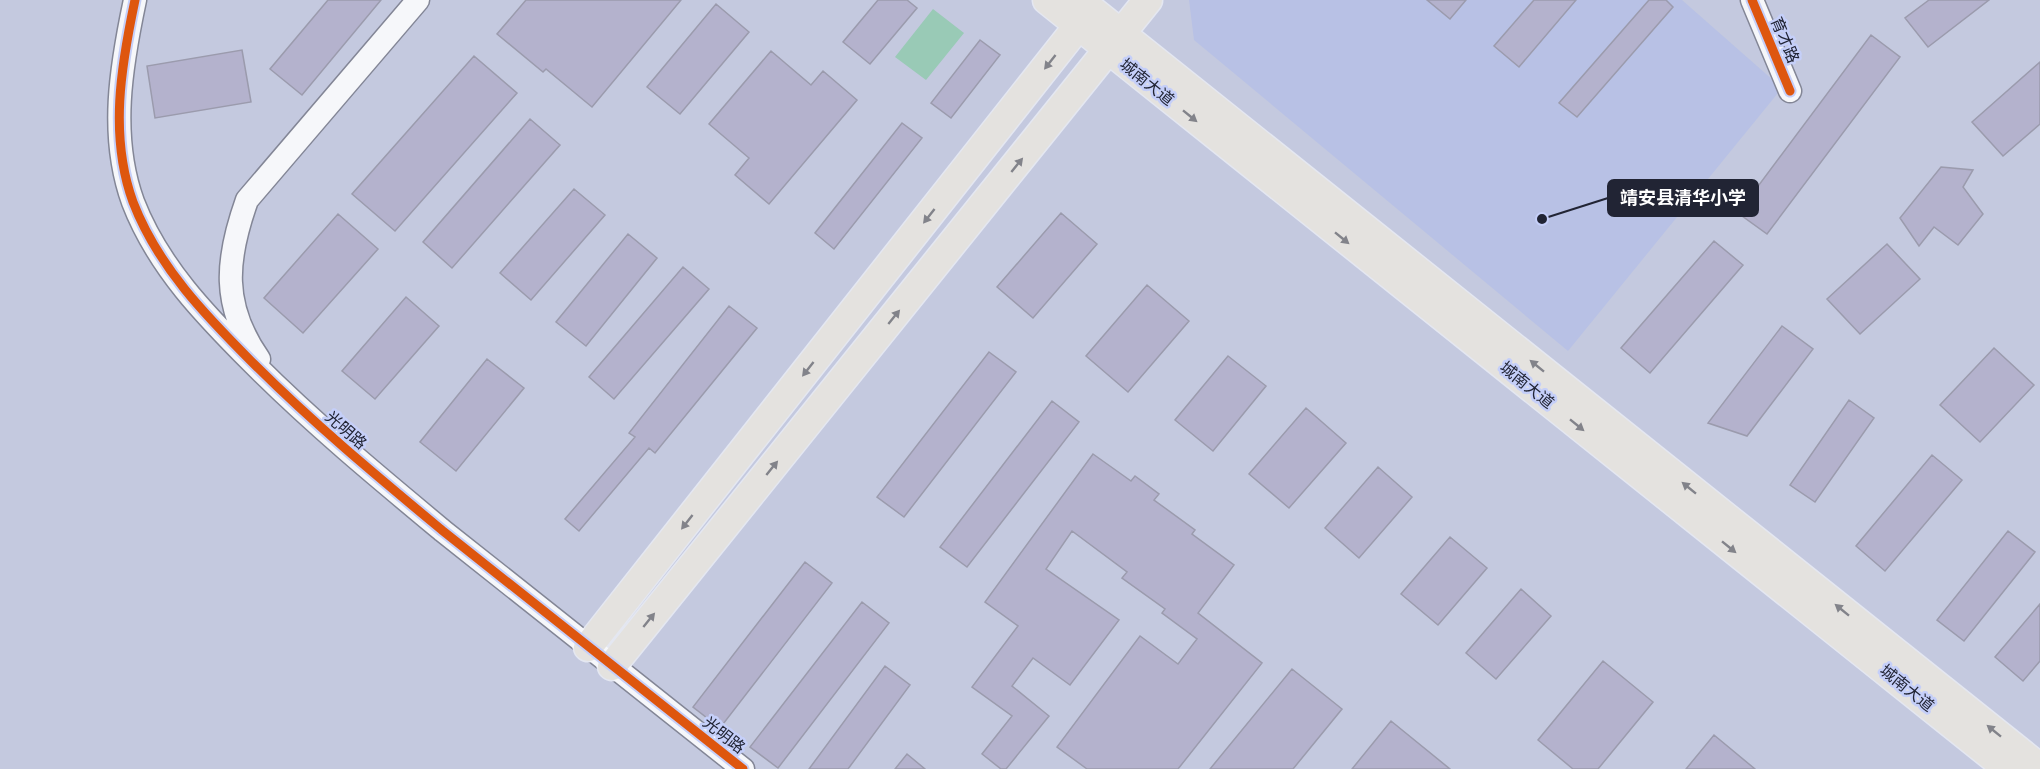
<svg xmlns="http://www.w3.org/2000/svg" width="2040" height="769" font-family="'Work Sans','Noto Sans SC',sans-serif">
  <rect width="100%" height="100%" fill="#c4c9df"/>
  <path fill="#b8c1e5" d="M1189 0H1682L1782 88 1568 351 1194 40Z"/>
  <path fill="#99cab6" d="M933 9 964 33 926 80 895 57Z"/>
  <path fill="#b4b2cd" stroke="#9b9bad" stroke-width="1.5" d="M328 0H381L302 95 270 69Z
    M526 0H681L592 107 546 69 543 72 497 34Z
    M878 0H907L917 8 870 64 843 42Z
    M1427 0H1466L1450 19Z
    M1534 0H1576L1519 67 1494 46Z
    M1649 0H1666L1673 7 1577 117 1559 103Z
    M1929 0H1989L1928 47 1905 18Z
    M716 4 749 32 680 114 647 87Z
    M1871 35 1900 57 1767 234 1738 213Z
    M980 40 1000 55 951 118 931 103Z
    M242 50 251 102 155 118 147 66Z
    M771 51 811 85 823 71 857 100 769 204 735 175 749 158 709 124Z
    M474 56 517 93 395 231 352 194Z
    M2040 62V124L2003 156 1972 122Z
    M530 119 560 145 452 268 423 242Z
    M902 123 922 138 834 249 815 233Z
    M1941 167 1973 170 1963 187 1983 214 1958 245 1934 227 1919 246 1900 218Z
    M574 189 605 215 531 300 500 273Z
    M1061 213 1097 244 1033 318 997 287Z
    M338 214 378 249 303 333 264 298Z
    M628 234 657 258 586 346 556 322Z
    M1714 241 1743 265 1650 373 1621 348Z
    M1887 244 1920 279 1860 334 1827 299Z
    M683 267 709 289 614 399 589 377Z
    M1147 285 1189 321 1128 392 1086 356Z
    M406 297 439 326 375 399 342 371Z
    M729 306 757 328 655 453 649 448 579 531 565 519 635 437 629 433Z
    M1782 326 1813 349 1747 436 1708 423Z
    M1994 348 2034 385 1980 442 1940 405Z
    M989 352 1016 372 904 517 877 497Z
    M1228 356 1266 386 1213 451 1175 420Z
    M487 359 524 388 456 471 420 442Z
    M1849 400 1874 418 1815 502 1790 485Z
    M1052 401 1079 422 967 567 940 547Z
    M1306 408 1346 443 1289 508 1249 474Z
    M1093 454 1131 481 1135 476 1159 494 1154 500 1195 530 1192 534 1234 565 1198 613 1262 663 1178 769H1087L1057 747 1140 636 1178 664 1197 639 1162 613 1165 609 1122 578 1127 572 1072 531 1046 569 1119 620 1070 685 1033 658 1012 686 1049 716 1006 769H1001L982 754 1012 716 972 687 1018 626 985 602Z
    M1932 455 1962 480 1885 571 1856 546Z
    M1378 467 1412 497 1359 558 1325 528Z
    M2008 531 2035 552 1964 641 1937 620Z
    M1450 537 1487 568 1438 625 1401 594Z
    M805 562 832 583 720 728 693 707Z
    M1521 589 1551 616 1496 679 1466 653Z
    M862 602 889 623 778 768 750 747Z
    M2040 604V661L2023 681 1995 657Z
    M1603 661 1653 702 1598 769H1573L1538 740Z
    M885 666 910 685 848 769H809Z
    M1292 669 1342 709 1293 769H1210Z
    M1391 721 1450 769H1352Z
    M1714 735 1755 769H1686Z
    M907 754 925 769H895Z"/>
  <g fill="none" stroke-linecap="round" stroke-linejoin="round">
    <g stroke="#838696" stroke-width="25">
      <path id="minor" d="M135 0C121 66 109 136 133 202 158 267 206 316 254 364 314 424 378 477 443 531 543 611 643 690 743 769
        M1752 0 1790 91
        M259 359C221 305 226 259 247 200L418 0"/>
    </g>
    <g stroke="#e4e7f1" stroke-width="31">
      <path id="major" d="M1047 0 2008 769
        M1079 0 2040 768
        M588 647 1090 11
        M612 666 1148 0"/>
    </g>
    <use href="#minor" stroke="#f6f7fa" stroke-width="22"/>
    <use href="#major" stroke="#e4e2df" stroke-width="28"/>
    <g stroke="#c5cff9" stroke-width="13">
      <path id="cycleway" d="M135 0C121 66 109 136 133 202 158 267 206 316 254 364 314 424 378 477 443 531 543 611 643 690 743 769
        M1752 0 1790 91"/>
    </g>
    <use href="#cycleway" stroke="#de560e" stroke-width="9"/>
  </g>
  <defs><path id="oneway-solid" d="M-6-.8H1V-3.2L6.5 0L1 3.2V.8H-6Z" transform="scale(1.5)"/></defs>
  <g fill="#82838a">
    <use href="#oneway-solid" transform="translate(1050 62) rotate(128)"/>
    <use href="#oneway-solid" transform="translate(1190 116) rotate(39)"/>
    <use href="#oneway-solid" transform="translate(1017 165) rotate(-51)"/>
    <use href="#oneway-solid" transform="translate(929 216) rotate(128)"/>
    <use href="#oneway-solid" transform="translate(1342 238) rotate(39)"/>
    <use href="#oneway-solid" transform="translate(894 317) rotate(-51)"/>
    <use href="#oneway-solid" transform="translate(1537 366) rotate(-141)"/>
    <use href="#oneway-solid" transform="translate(808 369) rotate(128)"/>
    <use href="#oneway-solid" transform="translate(1577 425) rotate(39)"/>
    <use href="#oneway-solid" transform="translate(772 468) rotate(-51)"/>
    <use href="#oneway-solid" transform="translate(1689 488) rotate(-141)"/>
    <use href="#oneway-solid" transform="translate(687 522) rotate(128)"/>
    <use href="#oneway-solid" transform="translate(1729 547) rotate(39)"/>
    <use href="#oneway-solid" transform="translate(1842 610) rotate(-141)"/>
    <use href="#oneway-solid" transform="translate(649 620) rotate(-51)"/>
    <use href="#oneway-solid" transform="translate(1994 731) rotate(-141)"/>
  </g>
  <g text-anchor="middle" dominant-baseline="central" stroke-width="5" stroke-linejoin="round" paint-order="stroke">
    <g font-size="16" fill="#212434" stroke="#c5cff9">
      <text transform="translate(1785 40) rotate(67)">育才路</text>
      <text transform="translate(1147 82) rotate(39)">城南大道</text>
      <text transform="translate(1527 385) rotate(39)">城南大道</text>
      <text transform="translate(346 430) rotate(41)">光明路</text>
      <text transform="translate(1907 688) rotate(39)">城南大道</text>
      <text transform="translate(724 735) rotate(38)">光明路</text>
    </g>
  </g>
  <path fill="none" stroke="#212434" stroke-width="2" d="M1542 219L1608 198"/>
  <circle fill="#212434" stroke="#c5cff9" stroke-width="2" cx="1542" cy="219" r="6"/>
  <rect fill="#212434" stroke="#212434" stroke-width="2" x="1608" y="180" width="150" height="36" rx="6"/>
  <g font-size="18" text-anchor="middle" font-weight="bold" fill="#fff">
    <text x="1683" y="204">靖安县清华小学</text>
  </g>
</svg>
